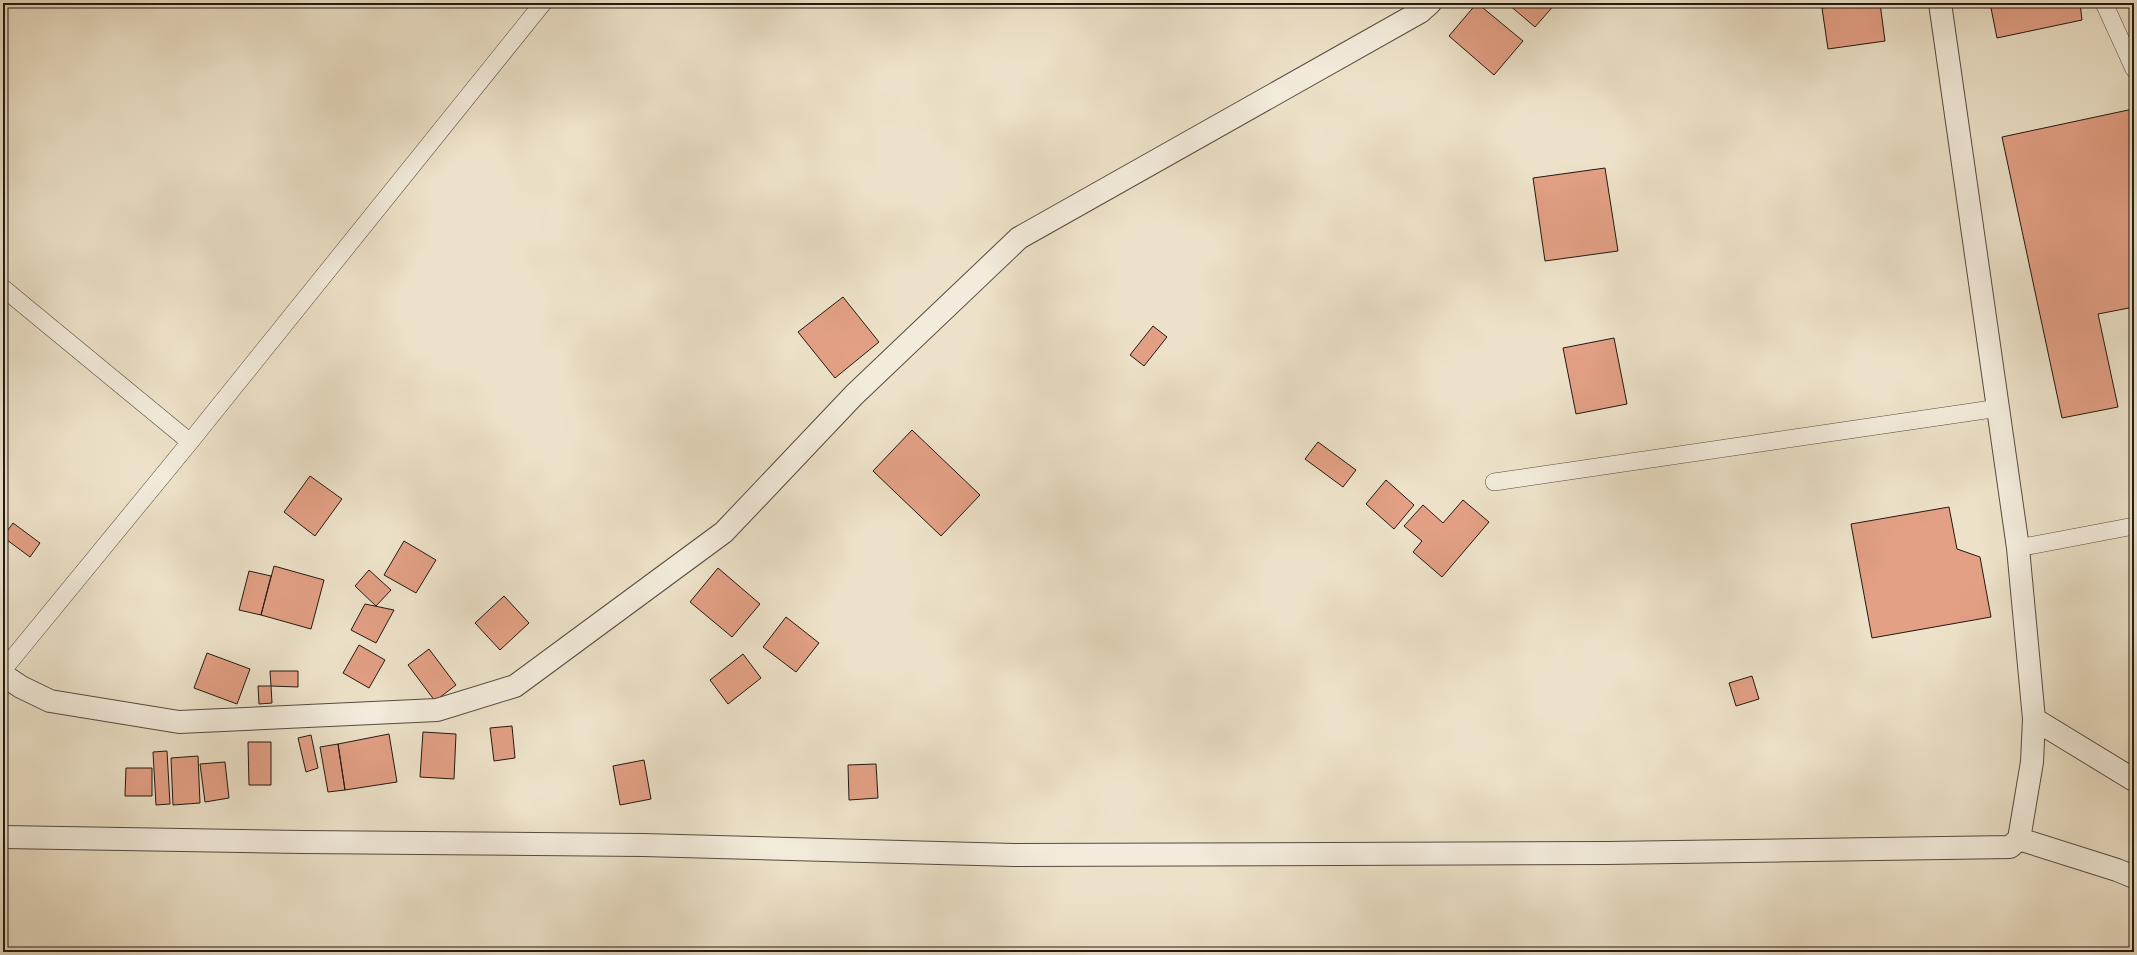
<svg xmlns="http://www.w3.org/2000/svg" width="2137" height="955" font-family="Vollkorn,serif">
  <rect width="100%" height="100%" fill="#ede2c9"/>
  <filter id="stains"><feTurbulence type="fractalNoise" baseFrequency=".005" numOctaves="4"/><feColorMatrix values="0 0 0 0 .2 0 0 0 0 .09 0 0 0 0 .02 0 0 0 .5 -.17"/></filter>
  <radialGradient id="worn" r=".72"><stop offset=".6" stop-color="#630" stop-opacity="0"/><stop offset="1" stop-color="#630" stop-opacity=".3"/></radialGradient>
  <path fill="#e3a085" stroke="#221911" d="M1477 3 1523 41 1494 75 1449 36Z
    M1509 3H1556L1535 27 1508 4Z
    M1867 3H1880L1885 41 1828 49 1822 8Z
    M1990 3H2080L2082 20 1997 38Z
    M2133 109 2134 307 2098 314 2118 407 2062 418 2002 137Z
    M1605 168 1618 251 1545 261 1533 178Z
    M843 297 879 342 835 378 798 332Z
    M1153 326 1167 337 1144 366 1130 355Z
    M1614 338 1627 404 1576 414 1563 348Z
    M912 430 980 495 941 536 873 471Z
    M1318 442 1356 470 1343 487 1305 459Z
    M310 476 342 499 315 536 284 512Z
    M1386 480 1414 505 1394 529 1366 504Z
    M1463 500 1489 522 1442 577 1413 552 1422 541 1404 526 1423 505 1443 523Z
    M1949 507 1957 549 1980 557 1991 617 1872 638 1851 524Z
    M13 523 40 543 30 557 3 537Z
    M404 541 436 560 416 593 384 575Z
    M274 566 324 580 311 629 261 615Z
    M718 568 760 604 732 637 690 602Z
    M369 570 391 590 376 606 355 586Z
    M249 571 271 576 261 615 239 610Z
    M504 596 529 623 500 650 475 623Z
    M365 604 394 610 376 643 351 630Z
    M786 617 819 643 796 672 763 647Z
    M359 645 385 660 369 688 343 673Z
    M429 649 456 685 435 701 408 665Z
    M207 653 250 669 237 704 194 688Z
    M743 654 761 678 728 704 710 680Z
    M270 671H298V687L271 686Z
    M1752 676 1759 699 1736 706 1729 683Z
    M258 686H271L272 703 259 704Z
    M512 726 515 758 494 761 490 728Z
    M423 732 456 734 454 779 420 777Z
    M389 734 397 782 345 790 338 744Z
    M311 735 318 768 306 772 298 738Z
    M248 742H271V785H249Z
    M338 744 345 790 328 792 320 747Z
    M167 751 170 804 156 805 153 752Z
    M198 756 200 803 173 805 171 758Z
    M644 760 651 799 620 805 613 766Z
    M225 762 229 798 205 802 200 764Z
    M876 764 878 798 849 800 848 765Z
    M126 768H152V796H125Z"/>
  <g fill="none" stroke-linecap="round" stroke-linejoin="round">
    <g stroke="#554b3f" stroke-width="18">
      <path id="service" d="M2104 3 2134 69
        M3 288 190 442
        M1494 482 1999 408
        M2018 548 2134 526
        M3 670 190 442 543 3"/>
    </g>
    <g stroke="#554b3f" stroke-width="24">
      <path id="minor" d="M3 675 21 687 50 701 179 722 437 710 515 686 724 532 854 395 1019 238 1420 12 1430 3
        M2034 719 2134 780
        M3 837 303 842 643 845 1014 855 1607 853 2010 847 2019 839 2032 762 2034 719 2018 548 1940 3
        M2019 839 2117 870 2134 877"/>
    </g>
    <use href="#service" stroke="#f3ecdc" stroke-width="17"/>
    <use href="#minor" stroke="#f3ecdc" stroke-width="22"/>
  </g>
  <rect width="2137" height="955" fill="none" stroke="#ede2c9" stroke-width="16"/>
  <rect x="4" y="4" width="2129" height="947" fill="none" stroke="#221911" stroke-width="2"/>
  <rect x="8" y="8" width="2121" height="939" fill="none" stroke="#221911"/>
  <rect width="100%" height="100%" filter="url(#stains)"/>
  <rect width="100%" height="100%" fill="url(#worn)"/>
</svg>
